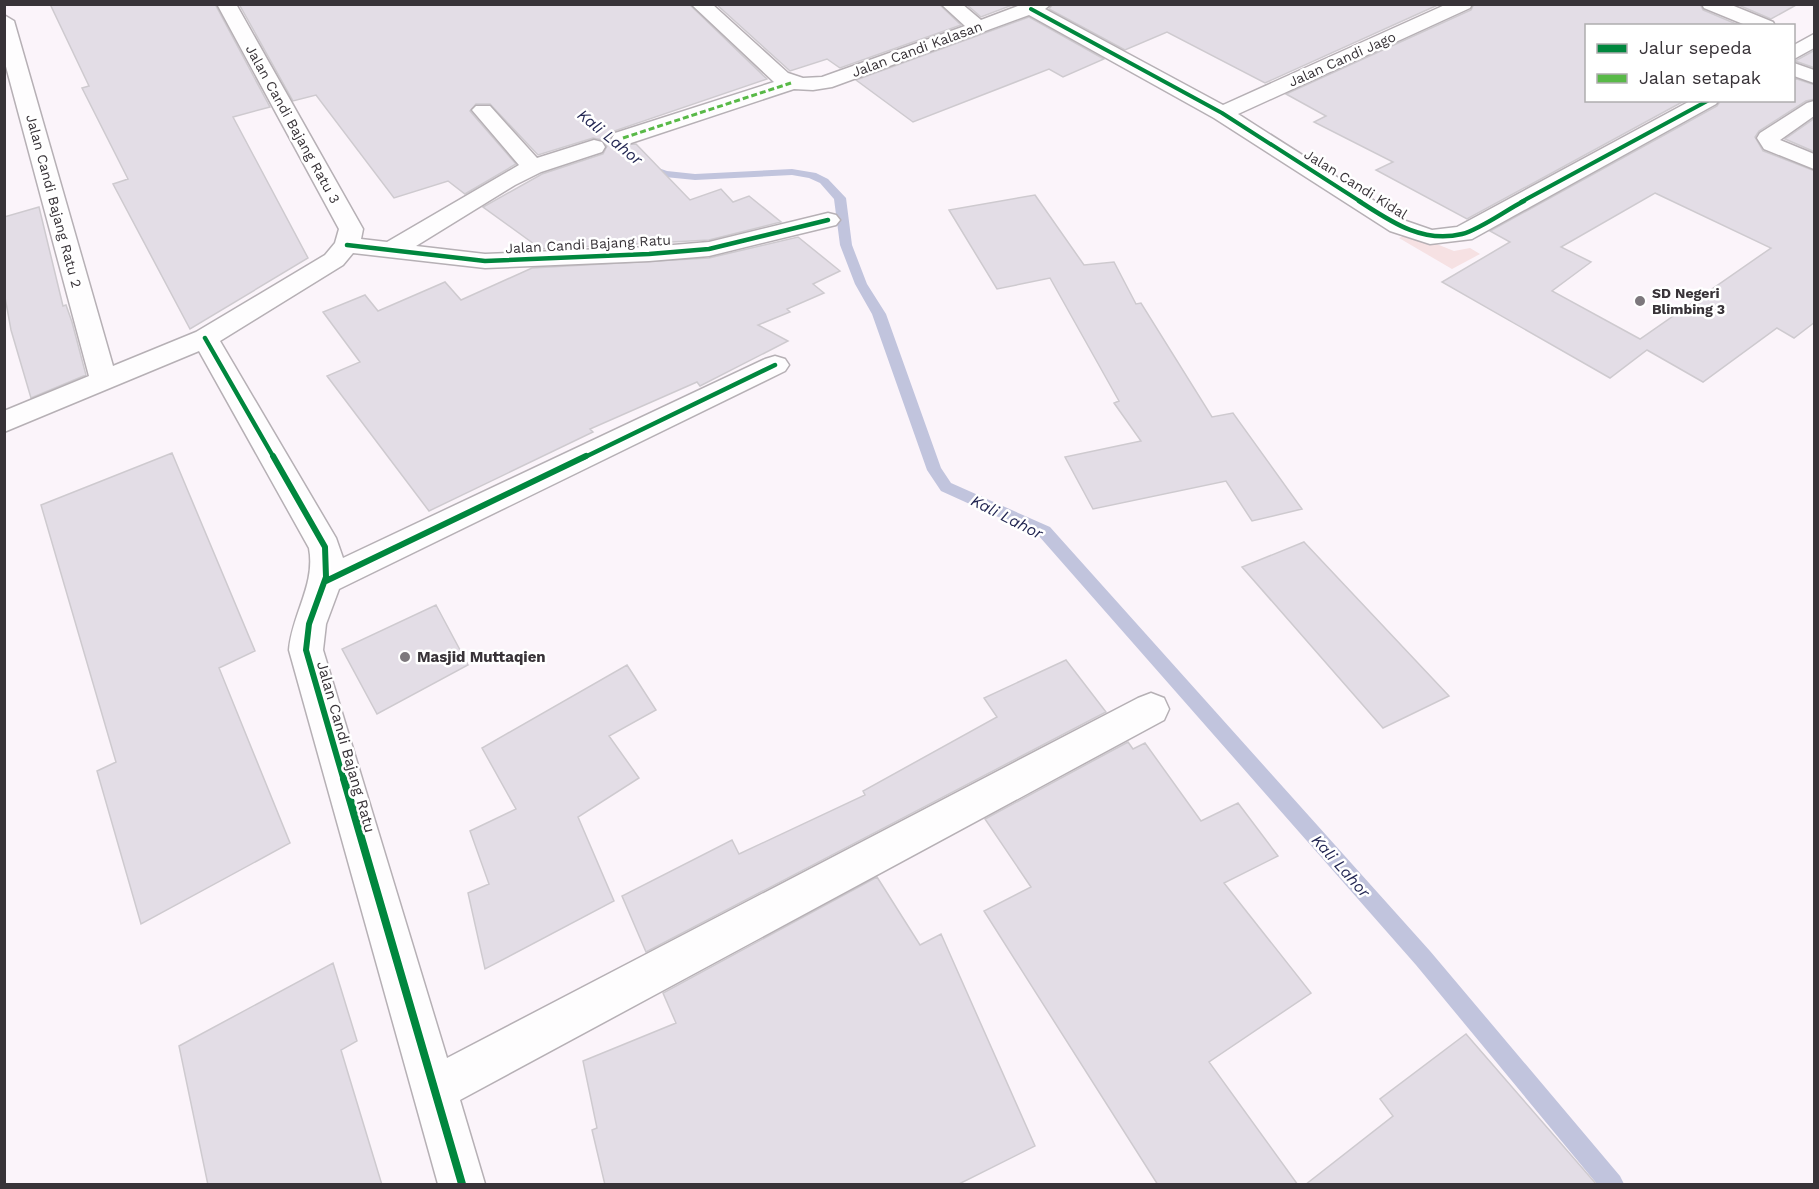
<svg xmlns="http://www.w3.org/2000/svg" width="1819" height="1189" font-family="'Work Sans',sans-serif">
  <rect width="100%" height="100%" fill="#fbf4fa"/>
  <path fill="#f6e1e3" d="M1409 233 1454 251 1470 248 1480 254 1452 269 1399 238Z"/>
  <g fill="none" stroke-linecap="round" stroke-linejoin="round">
    <path fill="#c1c4dd" fill-rule="evenodd" d="M644 163 667 171 695 174 792 169 816 173 828 179 846 198 852 245 867 284 886 314 941 468 951 483 1050 527 1430 951 1620 1176 1624 1184H1597L1416 965 1038 535 941 491 927 470 872 314 855 284 840 245 834 199 820 183 809 178 792 175 695 180 665 177 640 168V164Z"/>
  </g>
  <path fill="#e3dde6" stroke="#cecacf" stroke-width="1.5" fill-rule="evenodd" d="M50 4H215L270 107 233 117 308 258 190 329 113 184 128 179 82 88 89 86Z
    M239 4H689L767 79 614 131 610 139 615 145 636 144 690 200 721 189 733 202 749 196 781 222 709 240 541 249 483 207 542 174 603 154 607 146 603 140 593 138 538 155 490 104H476L470 111 516 164 465 194 448 181 394 198 316 95 293 101Z
    M716 4H939L961 25 840 68 827 59 790 71Z
    M966 4H1015L981 17Z
    M1053 4H1440L1265 83 1167 32 1125 50 1049 9Z
    M1474 4H1700L1703 10 1741 26H1587V100H1686L1467 219 1376 170 1393 162 1314 122 1326 116 1286 94 1471 10Z
    M1736 4H1798L1771 19Z
    M1029 17 1104 59 1063 77 1049 69 913 122 856 80Z
    M1815 50V68L1795 61Z
    M1794 78 1815 85V99L1806 101 1759 131 1755 137 1763 151 1815 171V322L1794 338 1777 328 1703 382 1647 350 1610 378 1442 282 1510 242 1490 231 1717 106 1721 100H1794ZM1655 193 1771 248 1640 339 1552 291 1591 262 1561 247Z
    M1815 118V152L1785 139Z
    M1035 195 1084 265 1114 262 1136 304 1141 303 1212 417 1233 413 1302 509 1252 521 1226 481 1093 509 1065 457 1141 441 1114 403 1119 401 1050 278 997 289 949 210Z
    M39 207 63 306 66 305 72 322 86 375 31 398 11 330 4 292V217Z
    M798 237 840 271 813 284 824 293 787 309 790 312 758 325 788 341 700 386 697 382 590 429 593 432 429 511 327 376 360 362 323 312 365 295 378 311 445 282 461 300 532 268 709 258Z
    M172 453 255 651 219 668 290 843 141 924 97 771 116 762 41 505Z
    M1304 542 1449 696 1383 728 1242 567Z
    M436 605 468 665 377 714 342 649Z
    M1066 660 1106 712 646 952 622 896 732 840 739 854 865 795 863 791 997 717 984 698Z
    M627 665 656 710 609 736 639 778 578 817 614 901 485 969 468 893 489 884 470 831 516 809 482 748Z
    M1128 742 1133 749 1145 743 1201 821 1238 803 1278 856 1224 883 1311 993 1209 1062 1298 1185H1158L984 911 1031 887 985 819Z
    M877 877 920 945 941 934 1035 1146 957 1185H605L592 1130 597 1128 583 1061 676 1023 663 993Z
    M333 963 357 1041 341 1050 382 1185H208L179 1046Z
    M1466 1034 1597 1185H1305L1393 1116 1380 1099Z"/>
  <g fill="none" stroke-linecap="round" stroke-linejoin="round">
    <g stroke="#b6b0b5" stroke-width="3">
      <path id="minor" d="M217 4H236L363 229 361 239 387 242 519 165 472 110 476 106H490L537 158 594 140 602 142 605 147 602 152 541 172 515 185 416 246 485 254 649 247 709 242 828 213 836 215 840 220 836 225 709 256 649 261 485 268 353 253 343 265 220 341 336 538 343 558 765 359 775 356 785 359 789 365 785 371 339 589 326 624 323 650 447 1058 1138 698 1151 693 1164 698 1169 709 1164 720 460 1100 485 1184H438L289 650C292 614 316 584 309 548L199 351 4 432V411L89 376 4 59V15L14 21 113 366 196 332 325 255 335 243 339 229Z
        M691 4H712L788 73 803 78 822 77 965 26 941 4H962L981 20 1023 4H1051L1045 9 1223 105 1447 4H1472L1470 8 1238 114 1406 221 1432 230 1457 227 1692 100H1719L1716 104 1472 239 1430 244 1390 231 1214 118 1029 15 832 87 813 90 794 89 631 143H615L612 138 615 133 774 82Z
        M1702 4H1729L1773 22 1775 26H1748L1704 8Z
        M1814 34V48L1794 59V45Z
        M1794 63 1814 70V83L1794 76Z
        M1814 101V116L1780 140 1814 154V169L1764 149 1757 138 1760 133 1807 103Z"/>
    </g>
    <use href="#minor" fill="#fefdfe" fill-rule="evenodd"/>
    <path stroke="#58b947" stroke-width="3" stroke-dasharray="6 3" stroke-linecap="butt" d="M623 138 791 83"/>
    <g stroke="#fff" stroke-width="6">
      <path id="cycleway-far3" d="M1031 9 1222 113 1361 202
        M1521 202 1709 100"/>
    </g>
    <g stroke="#fff" stroke-width="8">
      <path id="cycleway-far2" d="M1359 201C1390 221 1422 244 1462 234 1481 229 1506 210 1524 201
        M347 245 485 261 649 254 709 249 828 220
        M205 338 274 458
        M583 458 775 365"/>
    </g>
    <g stroke="#fff" stroke-width="10">
      <path id="cycleway-far1" d="M273 456 325 547 326 577 309 624 306 650 344 781
        M326 581 586 456"/>
    </g>
    <g stroke="#fff" stroke-width="11">
      <path id="cycleway" d="M344 779 462 1184"/>
    </g>
    <use href="#cycleway-far3" stroke="#00873e" stroke-width="4"/>
    <use href="#cycleway-far2" stroke="#00873e" stroke-width="4.5"/>
    <use href="#cycleway-far1" stroke="#00873e" stroke-width="6"/>
    <use href="#cycleway" stroke="#00873e" stroke-width="8"/>
  </g>
  <g fill="#7c777c" stroke="#fff" stroke-width="2">
    <circle cx="1640" cy="301" r="6"/>
    <circle cx="405" cy="657" r="6"/>
  </g>
  <g text-anchor="middle" dominant-baseline="central" stroke-width="5" stroke-linejoin="round" paint-order="stroke">
    <g font-size="14" fill="#383338" stroke="#fff">
      <text transform="translate(917 49) rotate(-20)">Jalan Candi Kalasan</text>
      <text transform="translate(1342 59) rotate(-24)">Jalan Candi Jago</text>
      <text transform="translate(293 124) rotate(61)">Jalan Candi Bajang Ratu 3</text>
      <text transform="translate(1356 184) rotate(32)">Jalan Candi Kidal</text>
      <text transform="translate(54 201) rotate(75)">Jalan Candi Bajang Ratu 2</text>
      <text transform="translate(588 244) rotate(-3)">Jalan Candi Bajang Ratu</text>
    </g>
    <g font-size="14" font-weight="bold" fill="#383338" stroke="#fff" text-anchor="start">
      <text x="1652" y="293">SD Negeri<tspan x="1652" dy="16">Blimbing 3</tspan></text>
    </g>
    <g font-size="15" font-weight="bold" fill="#383338" stroke="#fff" text-anchor="start">
      <text x="417" y="657">Masjid Muttaqien</text>
    </g>
    <g font-size="15" fill="#383338" stroke="#fff">
      <text transform="translate(346 747) rotate(74)">Jalan Candi Bajang Ratu</text>
    </g>
    <g font-size="16" font-style="italic" fill="#222652" stroke="#fff">
      <text transform="translate(610 137) rotate(39)">Kali Lahor</text>
      <text transform="translate(1007 517) rotate(27)">Kali Lahor</text>
      <text transform="translate(1341 866) rotate(48)">Kali Lahor</text>
    </g>
  </g>
  <rect width="1819" height="1189" fill="none" stroke="#383338" stroke-width="12"/>
  <rect x="1585" y="24" width="210" height="78" fill="#ffffff" stroke="#afadaf" stroke-width="1.5"/>
  <rect x="1597" y="44" width="30" height="9" fill="#00873e" stroke="#afadaf" stroke-width="1.5"/>
  <text x="1639" y="54" font-size="18" fill="#383338">Jalur sepeda</text>
  <rect x="1597" y="74" width="30" height="9" fill="#58b947" stroke="#afadaf" stroke-width="1.5"/>
  <text x="1639" y="84" font-size="18" fill="#383338">Jalan setapak</text>
</svg>
